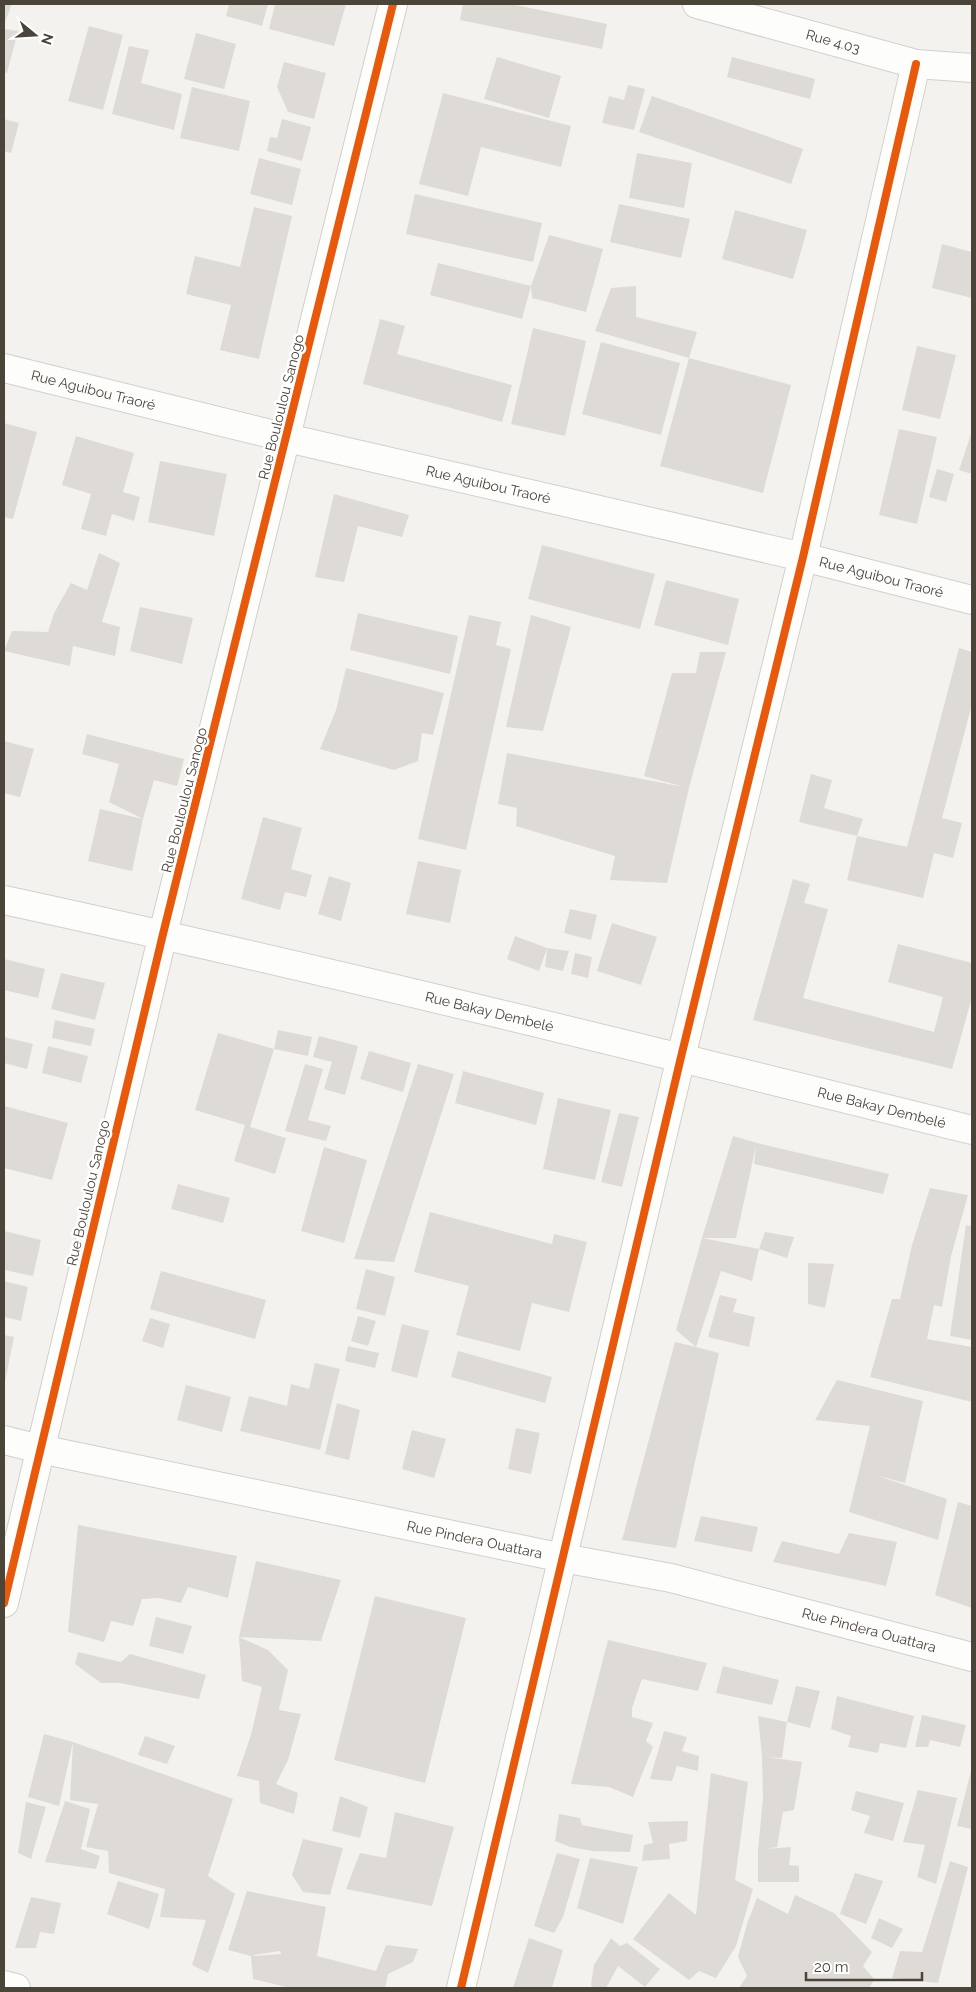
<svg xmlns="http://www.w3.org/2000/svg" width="976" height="1992" font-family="Raleway,sans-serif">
  <rect width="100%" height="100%" fill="#f4f2ee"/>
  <path fill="#dedbd6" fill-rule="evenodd" d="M4 4H12L4 24Z
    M229 4H268L262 26 226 16Z
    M275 4H346L334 46 269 29Z
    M463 4H511L607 24 602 49 460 20Z
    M89 26 123 35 103 110 68 101Z
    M4 29 18 31 7 73 4 72Z
    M196 33 236 44 224 89 184 79Z
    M129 46 149 50 141 83 182 94 174 130 112 114Z
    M497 57 561 76 549 118 484 99Z
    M732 57 815 79 810 99 727 77Z
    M284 62 326 73 314 119 288 112 277 87Z
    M628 85 645 89 634 130 602 123 609 96 624 100Z
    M192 87 250 101 239 151 180 138Z
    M443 93 571 126 561 167 481 147 468 196 419 184Z
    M652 96 803 149 791 184 639 132Z
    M4 119 19 123 11 153 4 151Z
    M282 119 311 127 302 161 267 151 270 137 277 138Z
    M637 153 692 163 684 208 629 198Z
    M259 158 301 169 292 205 250 194Z
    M415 194 542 223 533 262 406 234Z
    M619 204 690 219 681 258 610 242Z
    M254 207 292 216 259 359 220 350 231 305 186 294 195 256 240 267Z
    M735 210 807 230 793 279 722 259Z
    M549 235 603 249 586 312 532 298 531 286 522 319 430 295 438 263 531 286Z
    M942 244 972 252V298L932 288Z
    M636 286V317L697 332 689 358 595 331 611 288Z
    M380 319 405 326 397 354 512 385 502 422 363 384Z
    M533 328 586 341 565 436 511 424Z
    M601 342 680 363 661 435 582 414Z
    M917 346 956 355 940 419 902 410Z
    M689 358 791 385 763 493 660 466Z
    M4 423 37 432 13 519 4 517Z
    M899 429 937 437 917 524 879 515Z
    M972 431V474L959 470Z
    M76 436 134 453 123 492 140 497 134 521 112 514 106 536 81 529 91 494 62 485Z
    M160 461 227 474 214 536 148 522Z
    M937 469 954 474 946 502 929 497Z
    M334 494 409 515 402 537 358 526 344 582 315 577Z
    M542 545 655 574 640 629 528 599Z
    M99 553 120 563 102 622 120 627 115 656 73 646 70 666 4 651 12 631 48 632 54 613 71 583 87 590Z
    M666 580 739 599 728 645 654 625Z
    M140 607 193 618 182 664 130 651Z
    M358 613 458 636 450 674 350 650Z
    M469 615 501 622 496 645 511 649 466 850 418 839Z
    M531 615 571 627 543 731 506 727Z
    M959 648 972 652V704L942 818 962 823 953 858 934 853 923 898 847 880 857 836 907 847Z
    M700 652H726L689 788 667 883 610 880 615 856 516 826 517 808 498 804 507 753 684 787 644 776 672 673H696Z
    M346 668 444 693 433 735 422 733 418 761 394 770 320 749 336 710Z
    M87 734 184 759 177 786 154 780 143 819 109 802 119 764 82 754Z
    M4 741 34 749 20 797 4 793Z
    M811 774 832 780 824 808 863 819 857 836 799 822Z
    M100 809 143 819 132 871 88 861Z
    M263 817 302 828 291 869 312 875 306 897 285 892 280 910 241 899Z
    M418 861 461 870 450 923 406 914Z
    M329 876 351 883 341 921 318 914Z
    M793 879 810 884 804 903 828 909 803 998 934 1032 943 997 888 982 898 944 972 963V997L952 1069 753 1020Z
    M570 909 597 915 591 940 564 933Z
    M612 923 657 937 641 985 597 971Z
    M515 936 547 948 539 971 507 959Z
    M547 948 569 951 563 971 545 967Z
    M575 953 592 957 588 978 571 974Z
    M4 959 45 969 38 998 4 990Z
    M61 973 105 983 95 1020 51 1009Z
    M55 1020 95 1029 91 1046 52 1038Z
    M278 1030 312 1037 308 1056 274 1049Z
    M218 1033 274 1049 250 1127 286 1138 275 1174 234 1161 245 1125 195 1110Z
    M319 1036 358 1046 345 1095 324 1089 332 1062 313 1057Z
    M4 1037 33 1044 27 1069 4 1063Z
    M48 1046 88 1056 81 1083 42 1073Z
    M369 1051 411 1063 403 1092 360 1079Z
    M305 1064 323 1069 308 1120 331 1126 326 1141 285 1131Z
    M418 1064 454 1074 394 1262 354 1259Z
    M463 1071 544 1093 536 1125 455 1103Z
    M558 1098 611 1110 595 1180 543 1169Z
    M4 1106 68 1123 52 1180 4 1168Z
    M619 1113 639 1117 622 1187 601 1182Z
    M733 1136 757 1143 889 1174 883 1194 754 1164 756 1146 736 1238H702Z
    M324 1147 367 1160 344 1243 301 1231Z
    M178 1184 230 1198 223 1223 171 1209Z
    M930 1188 968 1195 951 1256 942 1307 934 1305 927 1339 972 1347V1402L870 1377 892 1299H900L912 1245Z
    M430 1212 552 1244 554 1234 587 1242 569 1312 532 1303 520 1351 456 1335 469 1286 414 1272Z
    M966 1225 972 1226V1340L950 1336Z
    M4 1231 41 1240 33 1276 4 1270Z
    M765 1232 794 1237 787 1258 759 1249Z
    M702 1238 759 1249 752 1281 721 1271 696 1347 719 1353 676 1548 622 1540 675 1342 696 1347 676 1330Z
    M808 1263 834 1264 825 1308 808 1304Z
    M366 1269 395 1277 385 1316 356 1309Z
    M161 1271 266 1300 255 1339 150 1309Z
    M4 1281 28 1287 21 1321 4 1317Z
    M720 1295 737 1299 733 1312 755 1317 749 1347 708 1337Z
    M358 1316 376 1321 368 1346 351 1341Z
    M150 1318 170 1324 163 1348 142 1341Z
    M402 1324 429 1331 417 1378 391 1371Z
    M4 1335 14 1337 5 1382 4 1381Z
    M348 1346 379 1353 375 1368 345 1361Z
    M458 1351 552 1377 545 1403 451 1377Z
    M315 1363 340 1369 320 1450 240 1431 249 1396 287 1406 291 1384 309 1389Z
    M837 1380 923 1401 905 1483 875 1475 947 1499 938 1540 849 1512 870 1426 815 1420Z
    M186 1385 231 1397 222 1432 177 1420Z
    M337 1403 360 1410 349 1460 325 1454Z
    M516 1428 540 1433 531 1474 508 1469Z
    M412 1430 446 1439 434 1478 402 1469Z
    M958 1502 972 1506V1608L935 1595Z
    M701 1516 758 1527 752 1552 694 1541Z
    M78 1525 237 1556 228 1598 188 1587 181 1603 159 1598 142 1599 133 1626 111 1621 104 1642 68 1632Z
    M849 1533 897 1542 886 1586 773 1562 782 1541 839 1554Z
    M256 1561 341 1580 321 1641 239 1637 268 1650 288 1670 279 1710 301 1714 288 1760 276 1784 298 1793 294 1814 260 1803 259 1781 237 1776 251 1735 262 1687 242 1681 239 1637Z
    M375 1596 466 1618 425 1783 334 1760Z
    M156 1617 192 1626 183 1654 149 1646Z
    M608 1640 707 1663 698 1691 642 1679 632 1708V1717L653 1723 646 1741 653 1747 633 1797 609 1787 571 1784Z
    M78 1652 121 1662 130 1654 206 1675 199 1699 120 1683H101L75 1664Z
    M723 1666 779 1680 772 1705 716 1693Z
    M796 1686 820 1691 810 1728 787 1722Z
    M837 1696 914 1716 906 1748 880 1743 878 1753 848 1747 851 1736 831 1729Z
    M922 1715 966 1725 960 1747 930 1740 928 1747H915Z
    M758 1716 787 1722 782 1758 767 1757 802 1762 794 1810 783 1812 777 1847 765 1849 791 1847 789 1865 799 1866V1882H758V1850L763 1798 762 1756Z
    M664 1731 687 1737 682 1751 699 1756 698 1771 677 1766 672 1781 650 1779Z
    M44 1734 73 1742 233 1799 208 1876 235 1894 208 1973 192 1965 206 1920 160 1917 165 1889 109 1873 108 1851 86 1847 98 1804 70 1800 73 1742 59 1806 28 1797Z
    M145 1736 175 1746 167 1764 138 1755Z
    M972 1767V1829L957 1826Z
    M711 1773 748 1782 735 1880 753 1889 736 1946 716 1978 699 1971 689 1980 633 1939 669 1893 696 1915Z
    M918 1790 957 1798 936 1884 917 1877 925 1845 903 1842Z
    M856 1791 904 1803 893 1841 864 1833 870 1816 851 1810Z
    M340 1796 368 1807 360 1838 332 1831Z
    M65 1801 90 1809 81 1849 100 1856 96 1869 45 1862Z
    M26 1802 46 1807 31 1859 18 1853Z
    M395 1812 454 1827 432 1906 346 1889 360 1853 386 1858Z
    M559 1814 580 1818 582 1825 633 1835 630 1852 593 1851 570 1847 555 1841Z
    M688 1821 687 1841 669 1844 670 1859 642 1861 644 1845 653 1843 648 1822Z
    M303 1839 343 1848 330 1895 303 1892 292 1875Z
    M557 1853 580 1859 563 1917 554 1933 534 1926Z
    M590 1858 638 1867 623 1924 577 1908Z
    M950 1861 968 1867 938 1983 892 1978 900 1951 922 1952Z
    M855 1873 883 1881 866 1924 840 1914Z
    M118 1881 159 1894 149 1929 107 1914Z
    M247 1891 326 1907 317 1956 376 1971 386 1945 418 1949 413 1962 388 1974 385 1988H290L253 1979 251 1956 228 1950ZM280 1951 281 1954 254 1956V1955Z
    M795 1895 834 1913 872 1952 863 1966 874 1979 870 1987 871 1988H739L747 1976 738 1957 747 1924 757 1898 788 1914Z
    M31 1897 61 1903 54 1934 40 1932 36 1948H15Z
    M879 1918 903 1929 892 1948 871 1938Z
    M529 1938 563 1950 552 1988H513Z
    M611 1938 620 1946 627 1943 660 1969 645 1987 618 1966 606 1988H594L591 1985 594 1965Z"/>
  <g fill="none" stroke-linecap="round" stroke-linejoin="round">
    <g stroke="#d2d0cb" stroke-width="30">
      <g id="minor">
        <path id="s1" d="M697 4 916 64 972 68"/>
        <path id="s2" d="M4 368 287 438 803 557 972 600"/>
        <path id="s3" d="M4 900C328 970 650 1050 972 1130"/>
        <path id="s4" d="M4 1440 40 1449 563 1558 671 1578 972 1657"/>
        <path d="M4 1603 163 934 393 4"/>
        <path d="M4 1985 16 1988"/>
        <path d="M461 1988 681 1057 803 557 916 64"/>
      </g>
    </g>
    <use href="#minor" stroke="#fdfdfc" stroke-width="28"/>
    <g stroke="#fff" stroke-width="11">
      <path id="cycleway" d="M4 1603 163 934 393 4
        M461 1988 681 1057 803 557 916 64"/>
    </g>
    <use href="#cycleway" stroke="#e8590c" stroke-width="8"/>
  </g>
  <g text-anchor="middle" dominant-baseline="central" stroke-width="5" stroke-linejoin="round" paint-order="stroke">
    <g font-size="14" fill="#4b4439" stroke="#fff">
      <text stroke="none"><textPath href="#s1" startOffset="141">Rue 4.03</textPath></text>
      <text stroke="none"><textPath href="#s2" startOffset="92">Rue Aguibou Traoré</textPath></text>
      <text transform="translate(281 407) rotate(-76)">Rue Bouloulou Sanogo</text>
      <text stroke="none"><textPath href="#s2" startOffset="498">Rue Aguibou Traoré</textPath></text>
      <text stroke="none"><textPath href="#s2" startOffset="902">Rue Aguibou Traoré</textPath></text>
      <text transform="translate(184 800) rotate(-76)">Rue Bouloulou Sanogo</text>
      <text stroke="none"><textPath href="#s3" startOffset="498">Rue Bakay Dembelé</textPath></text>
      <text stroke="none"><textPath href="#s3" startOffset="902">Rue Bakay Dembelé</textPath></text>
      <text transform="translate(88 1193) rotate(-77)">Rue Bouloulou Sanogo</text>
      <text stroke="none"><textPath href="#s4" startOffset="481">Rue Pindera Ouattara</textPath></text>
      <text stroke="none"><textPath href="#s4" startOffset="886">Rue Pindera Ouattara</textPath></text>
    </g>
  </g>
  <rect width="976" height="1992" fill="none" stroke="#4b4439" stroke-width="10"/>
  <g transform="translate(35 35) rotate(108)" stroke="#ffffff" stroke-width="4" paint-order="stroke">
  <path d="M0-4L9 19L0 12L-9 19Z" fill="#4b4439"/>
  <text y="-8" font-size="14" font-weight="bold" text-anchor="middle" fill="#4b4439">N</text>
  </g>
  <path d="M806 1972v8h116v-8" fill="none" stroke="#4b4439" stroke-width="2.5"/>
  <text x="814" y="1972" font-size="15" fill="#4b4439" stroke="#ffffff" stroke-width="4" paint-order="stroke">20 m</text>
</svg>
